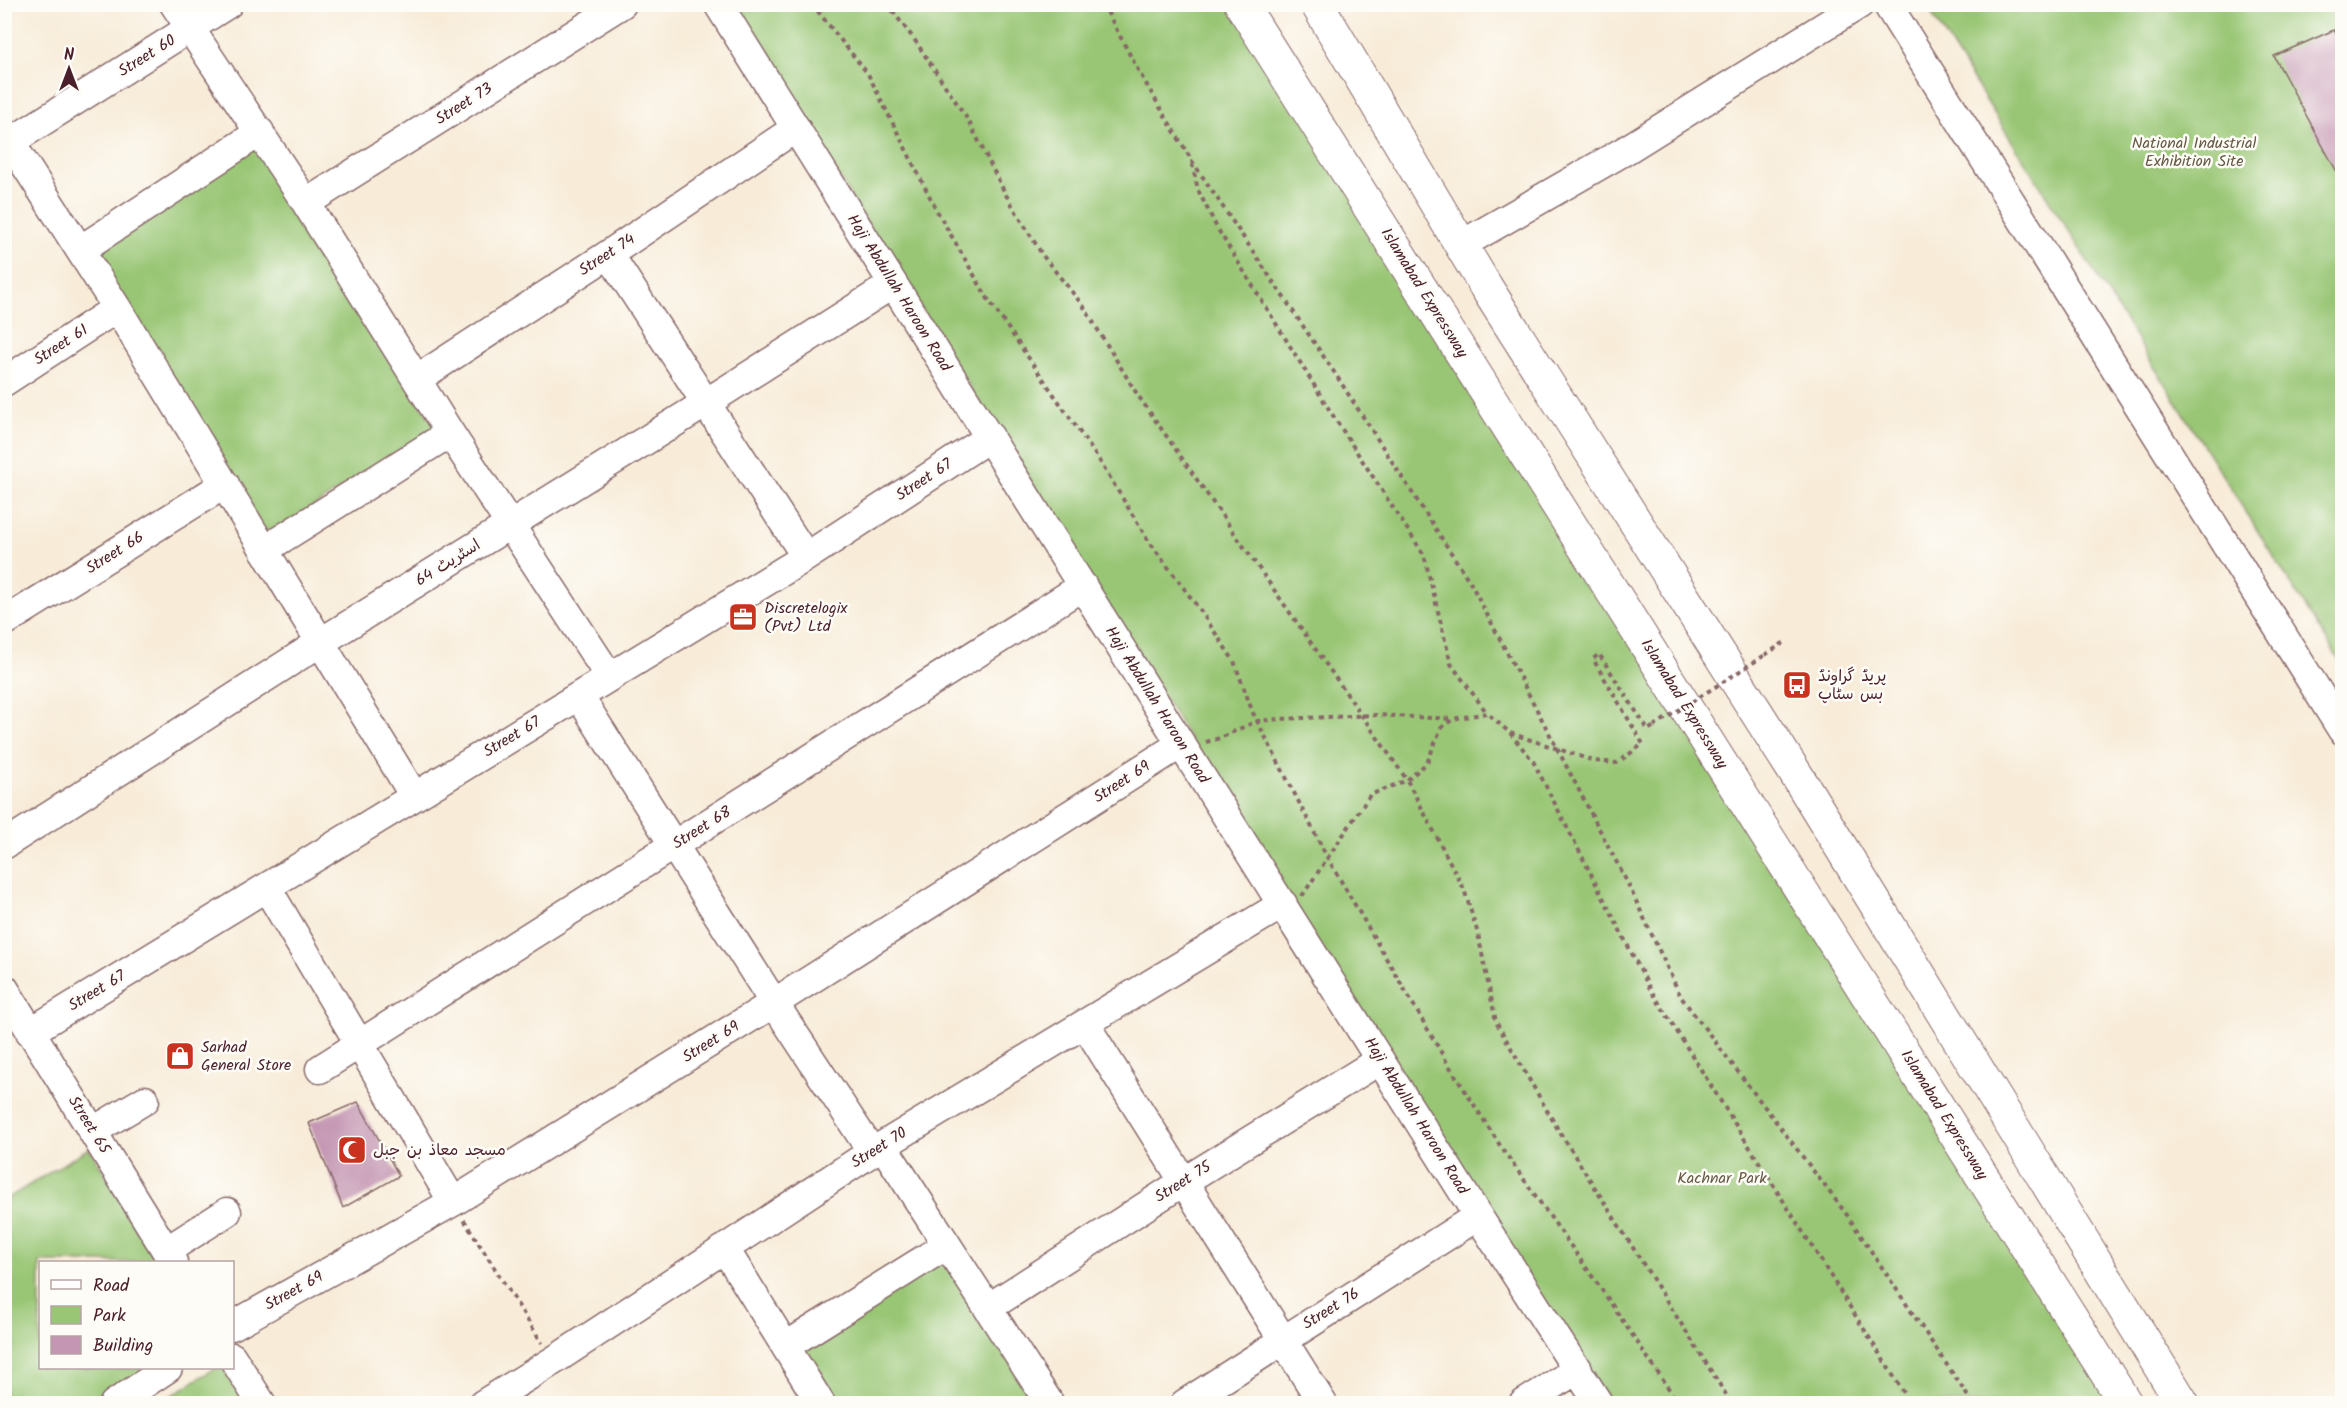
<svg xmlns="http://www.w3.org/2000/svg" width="2347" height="1408" font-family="Kalam,'Playpen Sans Arabic',sans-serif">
  <rect width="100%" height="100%" fill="#fdfcf7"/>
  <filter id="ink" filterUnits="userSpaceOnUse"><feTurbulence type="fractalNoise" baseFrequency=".0167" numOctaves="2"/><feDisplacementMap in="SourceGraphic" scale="12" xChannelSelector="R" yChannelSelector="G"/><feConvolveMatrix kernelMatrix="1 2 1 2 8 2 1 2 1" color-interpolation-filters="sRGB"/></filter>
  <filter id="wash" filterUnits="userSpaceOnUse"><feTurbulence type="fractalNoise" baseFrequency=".008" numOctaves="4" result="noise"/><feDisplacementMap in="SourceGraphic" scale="24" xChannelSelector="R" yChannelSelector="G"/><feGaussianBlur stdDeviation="1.35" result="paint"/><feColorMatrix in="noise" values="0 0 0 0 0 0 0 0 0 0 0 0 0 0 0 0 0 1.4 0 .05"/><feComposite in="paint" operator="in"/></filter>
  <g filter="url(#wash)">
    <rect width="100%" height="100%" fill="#f8ecd9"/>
    <path fill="#99c674" stroke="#727250" stroke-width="1.5" d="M731 5H1234L2125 1403H1605Z
      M1926 5H2342V665Z
      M257 143 436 428 264 538 89 250Z
      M89 1148 160 1262H40V1368H174L118 1403 5 1404V1200Z
      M946 1252 1044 1403H829L794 1347Z
      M215 1368H226L250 1404H158Z"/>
    <g id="blocks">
      <path fill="#c496b3" d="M2334 30 2343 45V183L2274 56Z
        M358 1102 399 1176 343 1208 309 1123Z"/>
    </g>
  </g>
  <g filter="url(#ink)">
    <use href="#blocks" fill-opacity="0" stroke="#876768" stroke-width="1.5"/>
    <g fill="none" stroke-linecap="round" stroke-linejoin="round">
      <g stroke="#876768" stroke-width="31">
        <path id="minor" d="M174 4 306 203 450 433 609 676
          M718 4 1181 744 1478 1216 1599 1404
          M1887 4 2342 730
          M4 132 117 308 414 796
          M4 146 228 4
          M306 203 622 4
          M1461 245 1626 150 1860 4
          M80 250 260 132
          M609 254 806 557
          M417 379 609 254 796 128
          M4 382 117 308
          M264 550 450 433
          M4 622 225 484
          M579 696 774 1003 872 1152
          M4 845 321 642 706 403 893 284
          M267 888 453 1202
          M4 988 173 1262
          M1085 1024 1323 1404
          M30 1032 806 557 990 437
          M320 1069 1083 586
          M93 1131 145 1100
          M883 1146 1050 1404
          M725 1249 821 1404
          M166 1251 227 1212
          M988 1308 1183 1182 1380 1060
          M232 1326 453 1202 774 1003 1181 744
          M786 1346 947 1245
          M232 1357 262 1404
          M114 1404 168 1368
          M483 1404 553 1361 872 1152 1283 904
          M1184 1404 1478 1216
          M1523 1404 1578 1369"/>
      </g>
      <g stroke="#876768" stroke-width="35">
        <path id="highway" d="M1241 4 2126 1404
          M1317 4 1486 287 1799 779 2183 1404"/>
      </g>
      <path stroke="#876768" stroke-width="4" stroke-dasharray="4.5 4.5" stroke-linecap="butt" d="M812 4 868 74 937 211 988 299 1099 460 1148 540 1200 610 1234 661 1253 713 1327 857 1448 1064 1501 1147 1604 1293 1679 1404
        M887 4 914 39 968 120 1006 195 1043 256 1084 307 1137 394 1407 780 1464 889 1478 934 1496 1022 1559 1131 1732 1404
        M1103 4 1139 72 1192 161 1334 372 1470 582 1628 884 1681 997 1847 1215 1973 1404
        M1192 164 1198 190 1217 228 1332 414 1424 555 1451 664 1487 713
        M1765 655 1785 642
        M1510 733 1533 761 1649 987 1911 1404
        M1206 742 1220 738 1257 721 1279 719 1377 715 1452 719
        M1302 896 1370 795 1407 780 1427 763 1441 728 1453 719 1487 713 1510 733 1594 761 1617 763 1643 744 1593 659 1599 654 1648 730 1654 726
        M464 1220 542 1343"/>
      <use href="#minor" stroke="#fff" stroke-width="28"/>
      <use href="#highway" stroke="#fff" stroke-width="33"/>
      <path stroke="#876768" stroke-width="4" stroke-dasharray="4.5 4.5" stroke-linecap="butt" d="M1654 726 1765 655"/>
    </g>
  </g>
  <defs>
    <g id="office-square" transform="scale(1.5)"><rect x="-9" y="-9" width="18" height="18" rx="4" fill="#c8321e" stroke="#fdfcf7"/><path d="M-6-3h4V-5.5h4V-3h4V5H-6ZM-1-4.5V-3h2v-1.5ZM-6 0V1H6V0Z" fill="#fff"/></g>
    <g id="bus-square" transform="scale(1.5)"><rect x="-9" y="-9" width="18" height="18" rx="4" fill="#c8321e" stroke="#fdfcf7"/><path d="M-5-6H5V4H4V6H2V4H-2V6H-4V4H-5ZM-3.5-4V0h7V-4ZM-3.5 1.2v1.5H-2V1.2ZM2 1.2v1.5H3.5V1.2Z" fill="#fff"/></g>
    <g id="shop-square" transform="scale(1.5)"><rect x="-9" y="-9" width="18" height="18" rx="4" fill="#c8321e" stroke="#fdfcf7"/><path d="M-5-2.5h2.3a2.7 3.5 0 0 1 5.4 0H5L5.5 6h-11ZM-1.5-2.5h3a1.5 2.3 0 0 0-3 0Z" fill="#fff"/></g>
    <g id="mosque-square" transform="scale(1.5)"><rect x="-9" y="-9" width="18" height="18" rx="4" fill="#c8321e" stroke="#fdfcf7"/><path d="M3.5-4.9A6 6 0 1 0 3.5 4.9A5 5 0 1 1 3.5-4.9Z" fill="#fff"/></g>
  </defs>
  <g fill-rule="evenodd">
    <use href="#office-square" x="743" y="617"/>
    <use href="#bus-square" x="1797" y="685"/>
    <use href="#shop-square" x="180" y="1056"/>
    <use href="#mosque-square" x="352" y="1150"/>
  </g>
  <g text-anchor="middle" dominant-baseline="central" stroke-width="5" stroke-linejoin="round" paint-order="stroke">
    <g font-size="16" fill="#4a1f2b" stroke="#fdfcf7">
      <text transform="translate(147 56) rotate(-32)">Street 60</text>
      <text transform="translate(464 104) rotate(-32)">Street 73</text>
      <text transform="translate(607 255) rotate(-33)">Street 74</text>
      <text transform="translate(899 293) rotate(58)">Haji Abdullah Haroon Road</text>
      <text transform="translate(1424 293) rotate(58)">Islamabad Expressway</text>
      <text transform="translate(61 345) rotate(-33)">Street 61</text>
      <text transform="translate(924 480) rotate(-33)">Street 67</text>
      <text transform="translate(115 553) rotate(-32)">Street 66</text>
      <text transform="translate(448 563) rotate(-32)">اسٹریٹ 64</text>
      <text transform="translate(1684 704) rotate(58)">Islamabad Expressway</text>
      <text transform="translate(1157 705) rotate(58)">Haji Abdullah Haroon Road</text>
      <text transform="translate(512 737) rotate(-31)">Street 67</text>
      <text transform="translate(1122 782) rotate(-33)">Street 69</text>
      <text transform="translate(702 828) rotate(-32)">Street 68</text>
      <text transform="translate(97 991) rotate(-31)">Street 67</text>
      <text transform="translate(711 1042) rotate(-32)">Street 69</text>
      <text transform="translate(1944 1115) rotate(58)">Islamabad Expressway</text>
      <text transform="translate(1416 1116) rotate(58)">Haji Abdullah Haroon Road</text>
      <text transform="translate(89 1125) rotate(58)">Street 65</text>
      <text transform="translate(879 1148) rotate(-32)">Street 70</text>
      <text transform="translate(1183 1182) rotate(-32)">Street 75</text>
      <text transform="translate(294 1291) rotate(-29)">Street 69</text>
      <text transform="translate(1331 1309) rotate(-32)">Street 76</text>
    </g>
    <g font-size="16" fill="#665945" stroke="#fdfcf7">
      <text x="2194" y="143">National Industrial<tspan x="2194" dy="18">Exhibition Site</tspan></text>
      <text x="1722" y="1178">Kachnar Park</text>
    </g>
    <g font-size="16" fill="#4a1f2b" stroke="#fdfcf7" text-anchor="start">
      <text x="764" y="608">Discretelogix<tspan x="764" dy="18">(Pvt) Ltd</tspan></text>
      <text x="1818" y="676">پریڈ گراونڈ<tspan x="1818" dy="18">بس سٹاپ</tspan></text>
      <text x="201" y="1047">Sarhad<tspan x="201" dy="18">General Store</tspan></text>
      <text x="373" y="1150">مسجد معاذ بن جبل</text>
    </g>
  </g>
  <rect width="2347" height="1408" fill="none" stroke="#fdfcf7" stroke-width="24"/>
  <rect x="39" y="1261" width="195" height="108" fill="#fdfcf7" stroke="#b5a4a5" stroke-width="1.5"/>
  <rect x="51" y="1280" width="30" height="9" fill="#ffffff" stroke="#b5a4a5" stroke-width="1.5"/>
  <text x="93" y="1291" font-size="18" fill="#4a1f2b">Road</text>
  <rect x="51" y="1306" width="30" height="18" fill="#99c674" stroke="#b5a4a5" stroke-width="1.5"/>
  <text x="93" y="1321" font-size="18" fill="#4a1f2b">Park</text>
  <rect x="51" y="1336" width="30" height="18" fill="#c496b3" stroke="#b5a4a5" stroke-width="1.5"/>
  <text x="93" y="1351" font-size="18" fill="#4a1f2b">Building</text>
  <g transform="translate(69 69)" stroke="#fdfcf7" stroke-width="4.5" paint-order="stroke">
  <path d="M0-4.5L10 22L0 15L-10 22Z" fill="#4a1f2b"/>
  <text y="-9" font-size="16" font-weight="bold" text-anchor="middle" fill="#4a1f2b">N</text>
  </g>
</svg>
